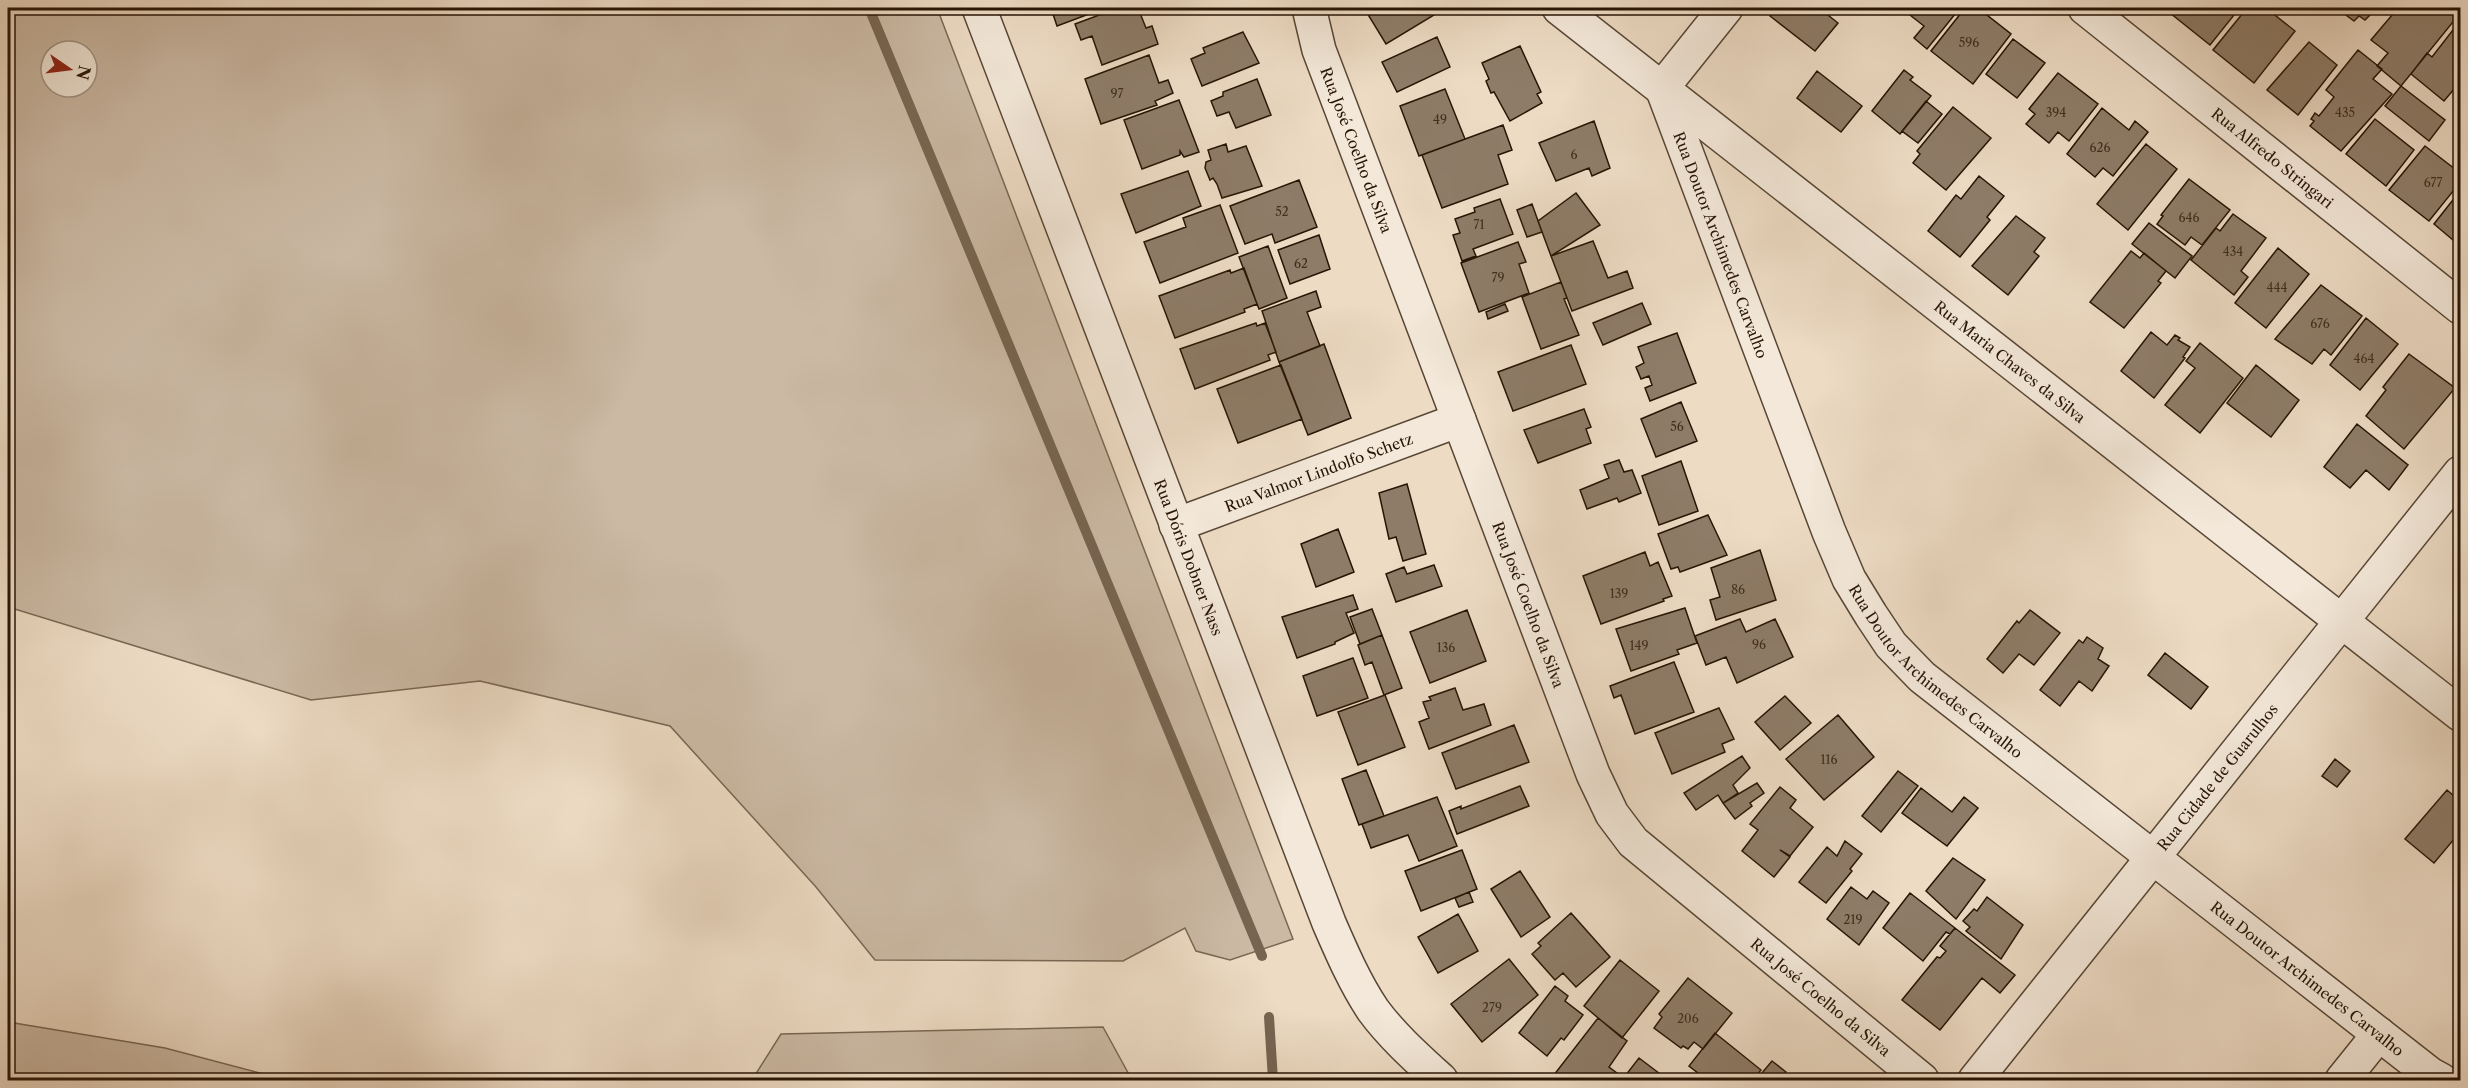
<svg xmlns="http://www.w3.org/2000/svg" width="2468" height="1088" font-family="'Libre Caslon Text',serif">
  <rect width="100%" height="100%" fill="#eddbc4"/>
  <filter id="stains"><feTurbulence type="fractalNoise" baseFrequency=".00333" numOctaves="4"/><feColorMatrix values="0 0 0 0 .2 0 0 0 0 .09 0 0 0 0 .02 0 0 0 .5 -.17"/></filter>
  <radialGradient id="worn" r=".72"><stop offset=".6" stop-color="#630" stop-opacity="0"/><stop offset="1" stop-color="#630" stop-opacity=".3"/></radialGradient>
  <path fill="#cbb9a4" stroke="#796754" stroke-width="1.5" fill-rule="evenodd" d="M8 8H937L1293 939 1230 960 1196 951 1185 928 1123 961 875 960 816 887 670 726 480 681 311 700 8 607ZM51 51H87V87H51Z
    M8 1022 165 1048 286 1080H8Z
    M1103 1027 1132 1080H752L781 1034Z"/>
  <g fill="none" stroke-linecap="round" stroke-linejoin="round">
    <path stroke="#766451" stroke-width="10" d="M869 8 1262 956
      M1269 1017 1273 1080"/>
  </g>
  <path fill="#8e7c68" stroke="#271505" stroke-width="1.5" d="M1051 8H1105L1057 26Z
    M1118 8H1138L1146 28 1152 26 1158 44 1102 65 1092 36 1081 40 1075 24Z
    M1364 8H1430L1434 15 1386 44Z
    M1777 8H1819L1838 23 1815 51 1770 16Z
    M1901 8H1960L1927 49 1914 38 1924 26Z
    M1965 8H1978L2011 34 1973 84 1931 51Z
    M2175 8H2238V10L2210 45 2170 13Z
    M2247 8H2266L2295 31 2254 83 2213 50Z
    M2348 8H2377L2365 20 2359 16 2354 21 2346 15 2350 9Z
    M2398 8H2444L2457 17 2401 86 2377 66 2388 53 2371 40Z
    M2460 21V82L2444 101 2411 74 2427 53 2432 57Z
    M1243 32 1259 63 1202 86 1191 59 1205 53 1203 48Z
    M1437 37 1450 67 1397 92 1382 62Z
    M2013 39 2045 63 2017 98 1986 74Z
    M2309 42 2337 65 2298 115 2267 90Z
    M1520 46 1541 92 1537 94 1542 103 1510 121 1494 92 1491 93 1486 81 1489 79 1482 63Z
    M2358 50 2382 69 2373 79 2392 94 2341 151 2310 126 2314 121 2311 119 2315 113 2319 116 2334 97 2326 90Z
    M1149 55 1159 83 1168 80 1173 93 1155 101 1157 105 1101 124 1085 79Z
    M1904 70 1913 77 1910 80 1931 96 1900 134 1872 111Z
    M1817 71 1862 106 1841 132 1797 98Z
    M2058 73 2098 104 2069 141 2058 132 2049 143 2026 124 2035 114 2029 109Z
    M1257 79 1271 115 1236 128 1229 112 1217 116 1211 101 1223 96V92Z
    M2401 86 2445 120 2429 141 2385 106Z
    M1445 89 1465 139 1419 156 1400 106Z
    M1179 100 1199 152 1184 157 1180 151V155L1142 169 1124 120Z
    M1926 101 1942 114 1918 143 1902 131Z
    M1953 107 1991 138 1946 190 1913 163 1920 154 1917 151Z
    M2102 108 2129 130 2135 121 2148 132 2113 176 2103 168 2095 177 2067 154Z
    M2375 119 2414 150 2386 186 2346 154Z
    M1594 121 1610 168 1592 176 1589 168 1556 181 1539 143Z
    M1503 125 1512 150 1498 155 1508 184 1442 208 1422 155Z
    M1226 144 1228 152 1246 146 1262 186 1222 198 1217 184 1213 178 1210 180 1205 168 1206 162 1211 160 1208 150Z
    M2146 144 2177 169 2128 230 2097 204Z
    M2425 146 2460 173 2454 182 2458 185 2429 221 2389 190Z
    M1188 171 1201 206 1136 233 1121 194Z
    M1979 176 2004 196 1987 217 1990 220 1960 257 1928 231 1956 195 1961 199Z
    M2189 179 2230 210 2202 245 2191 237 2185 245 2157 224 2163 216 2161 215Z
    M1299 180 1317 227 1275 243 1272 234 1245 244 1230 206Z
    M2460 191V246L2434 224Z
    M1576 193 1600 225 1551 256 1538 221Z
    M1500 199 1513 234 1473 249 1476 256 1462 261 1453 235 1460 233 1455 219 1475 212 1474 208Z
    M1532 204 1542 232 1527 237 1517 210Z
    M1220 205 1238 253 1160 283 1144 242 1186 227 1183 218Z
    M2233 214 2266 238 2241 271 2248 277 2234 295 2191 260 2216 228 2220 231Z
    M2016 216 2045 238 2034 252 2039 256 2008 295 1972 266Z
    M2149 223 2192 256 2175 278 2132 244Z
    M1319 235 1330 269 1290 284 1278 250Z
    M1593 241 1608 278 1627 271 1633 288 1572 311 1551 256Z
    M1518 242 1526 262 1519 264 1529 293 1479 312 1461 263Z
    M1268 246 1287 298 1259 309 1239 257Z
    M2278 248 2309 274 2266 328 2235 303Z
    M2131 251 2140 258 2144 253 2166 271 2158 281 2161 283 2124 328 2090 302Z
    M1244 268 1257 304 1244 309 1245 312 1175 338 1159 296 1230 270 1231 273Z
    M1561 282 1567 298 1564 299 1579 335 1541 349 1522 297Z
    M2321 285 2362 316 2331 355 2324 349 2312 364 2275 339Z
    M1316 291 1321 307 1307 312 1320 346 1279 362 1262 311Z
    M1642 303 1651 324 1603 345 1593 323Z
    M1505 304 1508 311 1488 319 1486 312Z
    M2366 318 2398 344 2360 390 2330 365Z
    M1256 323 1257 326 1265 323 1276 352 1268 355 1270 360 1195 389 1180 349Z
    M2151 332 2167 345 2175 335 2180 338 2178 340 2190 347 2183 357 2185 358 2154 398 2121 371Z
    M1677 333 1696 383 1650 401 1645 388 1652 385 1649 376 1641 379 1636 367 1644 363 1638 347Z
    M2200 343 2243 378 2200 433 2165 405 2195 368 2186 361Z
    M1324 344 1351 418 1308 435 1279 362Z
    M1571 345 1586 384 1513 411 1498 372Z
    M2409 354 2455 388 2404 449 2366 416 2386 390 2383 387Z
    M1281 365 1302 419 1238 443 1217 389Z
    M2256 365 2299 400 2271 437 2227 403Z
    M1681 402 1697 441 1656 457 1641 419Z
    M1584 409 1591 427 1586 429 1591 443 1538 463 1524 430Z
    M2357 424 2408 465 2389 490 2366 470 2350 488 2324 467Z
    M1619 460 1624 472 1632 470 1641 493 1619 502 1617 498 1587 509 1580 490 1609 478 1604 465Z
    M1681 461 1698 511 1659 525 1642 476Z
    M1407 484 1426 554 1403 561 1396 537 1389 539 1379 493Z
    M1708 515 1727 555 1680 572 1678 567 1671 569 1658 534Z
    M1338 529 1354 572 1316 587 1301 544Z
    M1760 550 1776 600 1716 620 1710 600 1720 597 1711 568Z
    M1645 552 1650 566 1658 562 1672 596 1663 599 1664 601 1601 624 1583 576Z
    M1434 565 1442 586 1396 602 1386 574 1404 567 1407 574Z
    M1353 595 1358 609 1346 613 1354 633 1335 642V644L1297 658 1282 617Z
    M1685 608 1697 643 1677 650 1679 654 1631 671 1616 629Z
    M1372 609 1382 635 1360 644 1350 617Z
    M1467 610 1486 661 1430 683 1410 632Z
    M2030 610 2060 633 2034 665 2019 654 2003 673 1987 659 2017 621 2019 623Z
    M1740 619 1746 632 1775 619 1793 657 1737 683 1726 657 1706 665 1695 636Z
    M1382 635 1402 688 1384 695 1372 662 1365 665 1358 645Z
    M2087 637 2103 648 2098 659 2109 666 2092 691 2079 681 2060 706 2040 690 2079 640 2083 643Z
    M2165 653 2208 687 2191 709 2148 675Z
    M1353 658 1368 698 1317 716 1303 676Z
    M1674 662 1694 712 1635 734 1621 695 1614 698 1610 686Z
    M1455 688 1463 710 1484 704 1491 725 1429 749 1419 722 1429 718 1423 702 1431 700 1429 697Z
    M1385 695 1405 747 1358 765 1338 712Z
    M1785 696 1811 723 1780 750 1755 722Z
    M1719 708 1734 739 1722 744 1725 752 1672 774 1655 733Z
    M1838 715 1874 757 1824 800 1786 759Z
    M1514 725 1529 762 1456 789 1442 753Z
    M1742 756 1750 768 1733 785 1738 793 1723 803 1718 795 1696 810 1684 793Z
    M2335 759 2350 771 2337 787 2322 776Z
    M1366 770 1384 816 1359 825 1342 779Z
    M1898 771 1918 786 1881 832 1862 816Z
    M1757 783 1764 793 1750 803 1752 806 1735 819 1723 803Z
    M1520 786 1529 806 1457 834 1449 811 1461 806V809Z
    M1780 787 1796 800 1790 808 1813 827 1790 856 1780 850 1790 857 1774 877 1742 851 1758 830 1750 824Z
    M1921 788 1952 812 1964 797 1978 808 1947 846 1902 813Z
    M2447 790 2460 801V832L2434 863 2405 839Z
    M1437 797 1457 846 1419 861 1408 835 1371 848 1362 824Z
    M1845 841 1862 854 1850 869 1852 871 1826 903 1799 882 1827 847 1837 856Z
    M1462 850 1477 889 1421 911 1405 871Z
    M1953 858 1985 880 1956 919 1926 891Z
    M1520 871 1550 917 1521 937 1491 889Z
    M1851 887 1867 899 1873 891 1889 903 1859 945 1827 919Z
    M1469 892 1473 902 1459 907 1455 898Z
    M1910 893 1955 928 1950 934 1946 932 1923 961 1883 928Z
    M1987 897 2023 925 2001 959 1966 931 1970 927 1963 921 1974 909 1977 911Z
    M1571 913 1610 957 1576 987 1563 973 1555 980 1532 954 1541 946 1538 943Z
    M1458 914 1478 951 1438 973 1418 937Z
    M1955 928 2015 975 2000 993 1982 978 1940 1030 1902 1000 1937 957 1940 958 1946 951 1940 946Z
    M1509 959 1538 995 1482 1042 1451 1004Z
    M1620 960 1659 991 1622 1038 1584 1006Z
    M1688 978 1732 1013 1703 1049 1694 1042 1688 1049 1683 1046 1681 1048 1654 1028 1662 1017 1659 1014Z
    M1555 986 1568 996 1565 1001 1583 1015 1564 1040 1561 1038 1547 1056 1519 1033Z
    M1598 1018 1627 1041 1609 1067 1617 1073 1611 1080H1550Z
    M1715 1033 1761 1070 1752 1080H1707L1689 1066Z
    M1639 1058 1668 1080H1622Z
    M1772 1061 1786 1072 1784 1074 1794 1080H1756Z"/>
  <g fill="none" stroke-linecap="round" stroke-linejoin="round">
    <g stroke="#584635" stroke-width="36">
      <g id="minor">
        <path id="s1" d="M979 8 1329 923C1342 953 1355 983 1373 1010 1392 1036 1418 1059 1441 1080"/>
        <path id="s2" d="M1309 8 1319 50 1593 774 1612 814 1633 842 1922 1080"/>
        <path id="s3" d="M1559 8 2460 714"/>
        <path id="s4" d="M1726 8 1662 88 1829 532 1849 579 1871 615 1891 645 1922 677 2430 1074 2441 1080"/>
        <path id="s5" d="M2085 8 2460 307"/>
        <path id="s6" d="M1176 525 1459 420"/>
        <path id="s7" d="M1975 1080 2460 473"/>
        <path d="M2342 1080 2379 1034"/>
      </g>
    </g>
    <use href="#minor" stroke="#f3e8d9" stroke-width="33"/>
  </g>
  <g text-anchor="middle" dominant-baseline="central" stroke-width="4.5" stroke-linejoin="round" paint-order="stroke">
    <g font-size="12" fill="#412f1e">
      <text x="1969" y="42">596</text>
      <text x="1117" y="93">97</text>
      <text x="2056" y="112">394</text>
      <text x="2345" y="112">435</text>
      <text x="1440" y="119">49</text>
      <text x="2100" y="147">626</text>
      <text x="1574" y="154">6</text>
      <text x="2433" y="182">677</text>
      <text x="1282" y="211">52</text>
      <text x="2189" y="217">646</text>
      <text x="1479" y="224">71</text>
      <text x="2233" y="251">434</text>
      <text x="1301" y="263">62</text>
      <text x="1498" y="277">79</text>
      <text x="2277" y="287">444</text>
      <text x="2320" y="323">676</text>
      <text x="2364" y="358">464</text>
      <text x="1677" y="426">56</text>
      <text x="1738" y="589">86</text>
      <text x="1619" y="593">139</text>
      <text x="1759" y="644">96</text>
      <text x="1639" y="645">149</text>
      <text x="1446" y="647">136</text>
      <text x="1829" y="759">116</text>
      <text x="1853" y="919">219</text>
      <text x="1492" y="1007">279</text>
      <text x="1688" y="1018">206</text>
    </g>
    <g font-size="15" fill="#271505" stroke="#f3e8d9">
      <text stroke="none"><textPath href="#s2" startOffset="150">Rua José Coelho da Silva</textPath></text>
      <text stroke="none"><textPath href="#s5" startOffset="240">Rua Alfredo Stringari</textPath></text>
      <text stroke="none"><textPath href="#s4" startOffset="270">Rua Doutor Archimedes Carvalho</textPath></text>
      <text stroke="none"><textPath href="#s3" startOffset="573">Rua Maria Chaves da Silva</textPath></text>
      <text stroke="none"><textPath href="#s6" startOffset="152">Rua Valmor Lindolfo Schetz</textPath></text>
      <text stroke="none"><textPath href="#s1" startOffset="588">Rua Dóris Dobner Nass</textPath></text>
      <text stroke="none"><textPath href="#s2" startOffset="636">Rua José Coelho da Silva</textPath></text>
      <text stroke="none"><textPath href="#s4" startOffset="756">Rua Doutor Archimedes Carvalho</textPath></text>
      <text stroke="none"><textPath href="#s7" startOffset="388">Rua Cidade de Guarulhos</textPath></text>
      <text stroke="none"><textPath href="#s4" startOffset="1240">Rua Doutor Archimedes Carvalho</textPath></text>
      <text stroke="none"><textPath href="#s2" startOffset="1140">Rua José Coelho da Silva</textPath></text>
    </g>
  </g>
  <rect width="2468" height="1088" fill="none" stroke="#eddbc4" stroke-width="30"/>
  <rect x="9" y="9" width="2450" height="1070" fill="none" stroke="#271505" stroke-width="3"/>
  <rect x="15" y="15" width="2438" height="1058" fill="none" stroke="#271505" stroke-width="1.5"/>
  <g transform="translate(69 69) rotate(104)"><circle r="28" fill="#f3e8d9" stroke="#a19484" stroke-width="1.5"/>
  <path d="M0-4.5L10 22L0 15L-10 22Z" fill="#8f2418"/>
  <text y="-9" font-size="16" font-weight="bold" text-anchor="middle" fill="#271505">N</text>
  </g>
  <rect width="100%" height="100%" filter="url(#stains)"/>
  <rect width="100%" height="100%" fill="url(#worn)"/>
</svg>
